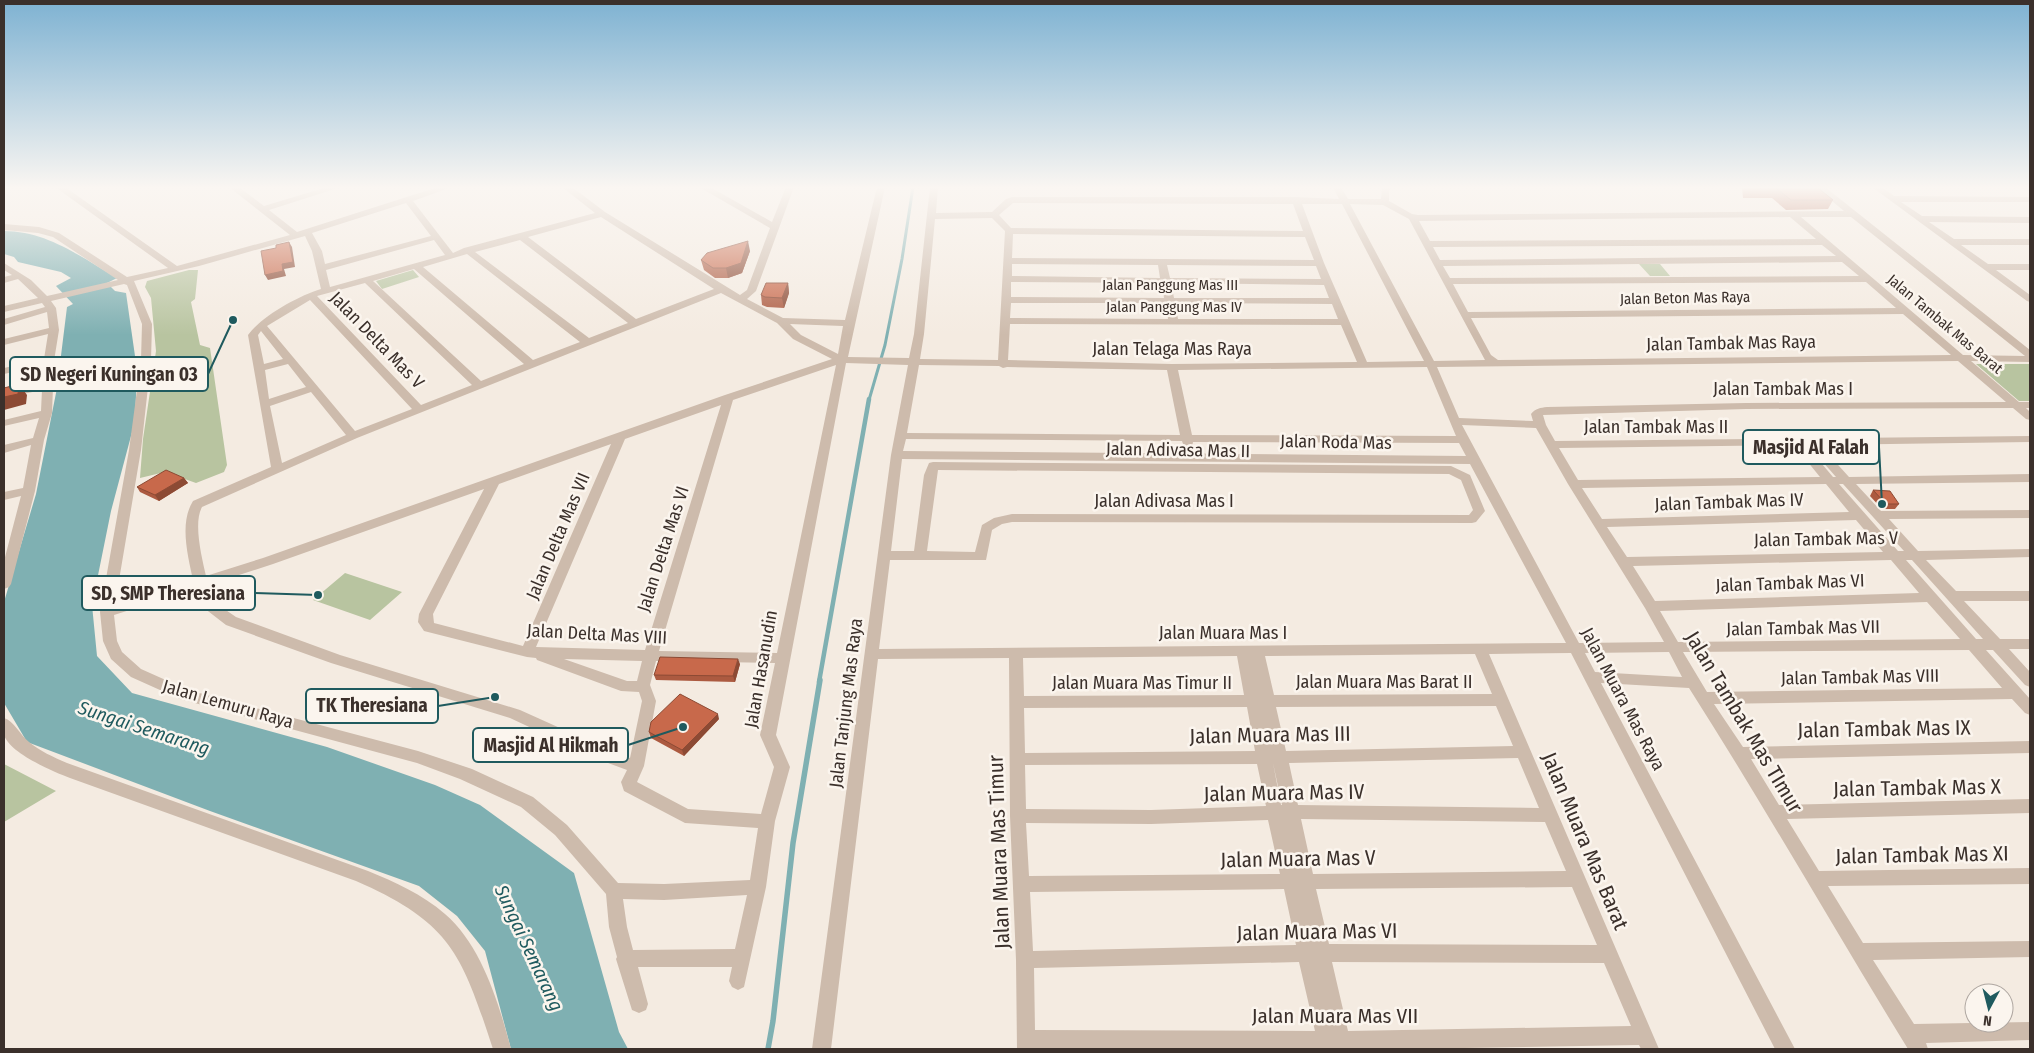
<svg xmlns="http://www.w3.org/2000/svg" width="2034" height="1053" font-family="'Fira Sans Condensed',sans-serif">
  <rect width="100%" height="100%" fill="#f4ebe1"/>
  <path fill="#b8c4a0" d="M1639 264H1660L1670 276H1650Z
    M189 270H198L195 299 191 302 200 345 210 348 227 465 224 472 196 483 165 472 140 478 143 439 156 351 151 298 145 287 147 281Z
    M413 270 419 277 382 289 376 281Z
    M1976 364H2029L2030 401H2019Z
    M345 573 402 592 370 620 313 600Z
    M4 764 56 791 4 822Z"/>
  <path fill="#7fb0b2" d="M4 231C47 231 81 257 117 278L107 283 115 291 126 293 137 370 135 421 111 511 92 605 97 656 132 693 327 747 435 785 480 805 574 873 619 1032 628 1049H511L485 951 457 916 419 886 210 811 27 742 4 703V602L36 494 57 388 67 307 73 304 56 286 71 278 61 272 18 262 14 257 4 254Z"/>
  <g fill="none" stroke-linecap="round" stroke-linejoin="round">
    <path stroke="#7fb0b2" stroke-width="3" d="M869 400 885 345 902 259 913 187"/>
    <path stroke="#7fb0b2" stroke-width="4.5" d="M819 682 869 399"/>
    <path stroke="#7fb0b2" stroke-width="5.5" d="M768 1049 773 1021 793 843 820 680"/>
    <path fill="#cdbbac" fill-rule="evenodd" d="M4 187H13L4 191Z
      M55 187H65L177 266 290 235 229 187H239L264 206 327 187H341L269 210 297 232 438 187H452L413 201 453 253 464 248 595 213 562 187H572L605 212 740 295 747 290 770 228 699 187H710L772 222 786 187H794L756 291 747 299 783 318 845 320 877 187H885L848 357 909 358 914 334 930 187H938L936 213 992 212 1006 199 1012 197H1296L1339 199 1333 187H1341L1348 199H1381L1382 188 1392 187 1389 191V201L1412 214 1418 215 1844 211 1815 187H1825L2030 350V362L1971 361 2019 402H2030V408H2026L2030 412V420L2026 419 2013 408 1746 409 1543 415 1546 425 1555 441 2030 436V442L1820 445 1849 477 2030 474V482L1856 484 1881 511 2030 510V518L1889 519 1918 551 2030 549V557L1926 560 1956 591H2030V601H1964L2000 639H2030V649H2009L2030 672V687L2025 685 1993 650H1986L2030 699V715L2025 713 2012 699 1714 704 1743 747 2030 741V753L1751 759 1779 805 2030 799V813L1787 819 1819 871 2030 868V884L1828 886 1863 943 2030 941V957L1873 960 1914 1024 2030 1022V1040L1926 1043 1928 1049H1908C1834 929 1765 807 1689 688L1601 683 1795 1049H1775L1571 653 1489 654 1659 1049H1641L1639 1045 1403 1049H1017L1016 960 1010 816 1009 658 878 659 831 1049H812L891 455 908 365 846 363 776 735 790 767 775 821 766 887 744 987 738 990 732 987 729 981 732 967H638L648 1004 646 1010 639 1013 632 1010 616 959 617 957 609 927 606 894 555 835 521 807 460 779 417 763 180 699 131 677 111 659 103 641 100 612 129 450 141 360 142 324 127 285 124 284 51 301 56 308 59 330 54 361 52 413 44 440 35 491 11 584 9 587 4 589V561L21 496 4 500V492L23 488 31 445 4 453V445L33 438 39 418 4 426V420L41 411 42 390 4 398V392L42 384 44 365 4 374V368L44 359 48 334 4 345V339L49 328 47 312 4 325V319L45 307 42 303 4 312V306L38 298 18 279 4 283V277L12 275 4 270V263L31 280 47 296 118 280 53 237 38 233 4 230V224L39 227 59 233 127 277 168 268ZM406 203 431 236 325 264 322 251 312 233ZM1013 203 1293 204 1303 231 1011 228 999 215ZM1302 204H1342L1424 361 1367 362 1324 263ZM1350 204 1383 205 1409 219 1485 360 1434 361ZM601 217 714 289 636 319 528 237ZM1790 217 1816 239 1430 241 1419 221ZM1801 217H1851L2025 356 1963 355ZM992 218 1005 231 998 360 920 359 924 334 935 219ZM1013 234 1305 237 1314 260 1012 258ZM305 236 312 251 321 289C298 296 262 316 248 335L271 467 193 501C179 523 188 556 193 580L115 604 141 450 151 360 152 324 134 281 199 266ZM434 240 445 255 330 287 326 270ZM520 240 628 323 589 338 475 252ZM1822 245 1836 256 1440 260 1433 247ZM467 254 580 342 533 360 423 267ZM1842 262 1859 276 1450 278 1443 266ZM1012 264 1158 265 1160 278 1012 276ZM1167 265 1316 266 1321 279 1170 278ZM414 269 524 364 481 381 373 281ZM1011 282 1162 283 1164 298 1011 297ZM1866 282 1896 308 1468 312 1453 284ZM365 283 472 385 421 405 317 296ZM1171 283 1324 285 1329 298H1174ZM721 293 777 323 793 339 832 359 725 395 263 558 206 576C202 558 193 523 202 507L357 438ZM310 300 412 409 355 431 267 326ZM1011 303H1165L1168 319 1010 318ZM1175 303 1332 304 1338 319H1178ZM1903 314 1951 355 1498 360 1491 355 1471 318ZM790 324 843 326 838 354 801 335ZM1010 324 1341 325 1357 362 1172 364 1008 360ZM261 331 283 359 264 364 258 335ZM1958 361 2006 402 1746 403 1547 407C1540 408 1536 408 1531 414L1533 421 1459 418 1437 367ZM288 364 306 387 269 399 265 370ZM836 365 777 653 659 651 733 400ZM919 365 999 366 1003 368 1007 367 1167 370 1180 435 907 433ZM1427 367 1456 436 1192 435 1178 370ZM311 392 346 435 282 463 270 406ZM721 405 645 650 536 647 625 439ZM1462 425 1536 428 1568 484 1645 608 1664 642 1579 643ZM906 439 1182 441 1184 447H1192L1193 442 1459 443 1466 456 903 451ZM611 444 523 646 434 623 433 614 499 484ZM1794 445 1820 477 1578 480 1559 448ZM1806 445H1808L1836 477H1833ZM902 459 1470 464 1566 643 879 649 890 560H986L992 530 1002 524 1012 522 1472 523 1476 522 1485 511 1470 475 1451 466 933 462 929 463 924 475 914 551H891ZM938 470 1449 474 1461 480 1473 510 1469 515 1012 514 994 518 982 525 975 552 927 551ZM1826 484 1849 512 1602 519 1582 488ZM1839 484H1843L1904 551H1898ZM484 489 419 614 418 622 424 631 527 657 536 658 537 660 621 691 639 692 642 701 630 758 611 751 520 710 340 655 236 617 214 602 208 585 273 564ZM1856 520 1883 552 1627 557 1607 527ZM1891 560 1919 593 1655 601 1633 566ZM1906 560H1912L1983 639H1976ZM196 589 198 599 204 608 226 625 331 663 510 718 600 760 627 770 621 782 624 791 685 823 758 828 750 880 664 884 618 883 567 825 533 797 472 769 418 751 188 690 141 669 122 652 117 641 114 615ZM1927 602 1960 639 1678 642 1660 611ZM1969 650 2002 688 1707 692 1683 652ZM1669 652 1682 677 1595 672 1585 653ZM1475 654 1492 694 1274 695 1265 656ZM1237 656 1244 695 1024 696 1023 658ZM564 659 642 661 637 681H627ZM656 661 775 663 760 735 774 767 761 814 688 809 637 782 644 766 656 701 650 685ZM1496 706 1513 746 1286 751 1276 707ZM1247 707 1255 751 1025 753 1024 708ZM1518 758 1539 808 1298 805 1289 763ZM1273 763 1282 805H1281ZM1257 764 1266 806 1151 810 1026 809 1025 765ZM1301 819 1545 822 1566 871 1313 874ZM1268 820 1280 874 1029 876 1026 823 1151 824ZM1572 887 1597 945 1329 944 1316 889ZM1284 889 1296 945 1033 951 1030 892ZM747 895 735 949 633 950 627 927 623 899 664 900ZM1299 962 1315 1031 1035 1030 1034 968ZM1332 962 1604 963 1631 1026 1348 1031Z
      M1872 187H1882L1894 196 2030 197V202H1901L1922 216 2030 217V223L1929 222 1954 239H2030V245H1961L1988 264H2030V270H1996L2030 295V302L2027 301Z
      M4 718C14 721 20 735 29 742 40 751 53 757 67 763L368 871C395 882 422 894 445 914 482 946 499 1004 511 1049H493C462 955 452 923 356 881L70 778C54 772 7 752 4 734 3 729 4 723 4 718Z"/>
  </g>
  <path fill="#ac5a40" d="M1742 187H1817L1833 200 1828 209 1786 210 1772 198H1743Z
    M750 251 742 273 728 278H715L704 270 701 260Z
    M788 283 789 293 784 308 767 307 762 305 761 295Z
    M184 478 188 483 159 501 140 492 137 487Z
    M1873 490 1899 504 1895 509H1882L1870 496Z
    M740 664 735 682 656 680 654 675Z
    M719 719 684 756 651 738 649 732Z"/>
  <path fill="#8c4a34" d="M748 241 750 251 742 273 728 278 726 268Z
    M289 242 292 247 295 267 284 269 286 276 268 280 265 275 282 264Z
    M788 283 789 293 784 308 782 298Z
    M19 384 27 395 26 404 4 410V397Z
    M184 478 188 483 159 501 155 495Z
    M738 659 740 664 735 682 733 676Z
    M718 714 719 719 684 756 682 750Z"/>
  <path fill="#c8694b" stroke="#8c4a34" d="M1747 187H1817L1833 200H1791L1776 188 1747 189Z
    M748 241 741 263 726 268H713L701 260 707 253Z
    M289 242 293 262 282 264 283 271 265 275 261 251 276 248V245Z
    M766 283H788L782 298 765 297 761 295Z
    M19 384 18 394 4 397V388Z
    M166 470 184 478 155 495 137 487Z
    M1873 490 1890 491 1899 504H1886Z
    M660 657 738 659 733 676 654 675Z
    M680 694 718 714 682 750 649 732 651 722Z"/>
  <linearGradient id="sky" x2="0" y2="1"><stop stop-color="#7eb2d2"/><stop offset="0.56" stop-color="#faf6f2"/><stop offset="1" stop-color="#faf6f2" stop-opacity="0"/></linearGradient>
  <rect width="2034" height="335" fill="url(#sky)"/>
  <g text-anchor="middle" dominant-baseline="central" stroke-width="5" stroke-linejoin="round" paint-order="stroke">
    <g font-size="15" fill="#3b302b" stroke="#fbf5ee">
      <text x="1170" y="285">Jalan Panggung Mas III</text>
      <text transform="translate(1685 298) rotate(-1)">Jalan Beton Mas Raya</text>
      <text x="1174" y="307">Jalan Panggung Mas IV</text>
      <text transform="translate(1945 324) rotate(40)">Jalan Tambak Mas Barat</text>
    </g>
    <g font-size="18" fill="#3b302b" stroke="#fbf5ee">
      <text transform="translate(377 340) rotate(46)">Jalan Delta Mas V</text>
      <text transform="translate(1731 343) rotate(-1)">Jalan Tambak Mas Raya</text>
      <text x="1172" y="349">Jalan Telaga Mas Raya</text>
      <text x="1783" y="389">Jalan Tambak Mas I</text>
      <text x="1656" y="427">Jalan Tambak Mas II</text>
      <text transform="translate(1336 442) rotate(1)">Jalan Roda Mas</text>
      <text transform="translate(1178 450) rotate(1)">Jalan Adivasa Mas II</text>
      <text x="1164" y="501">Jalan Adivasa Mas I</text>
      <text transform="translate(1729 502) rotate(-2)">Jalan Tambak Mas IV</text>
      <text transform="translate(558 536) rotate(-67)">Jalan Delta Mas VII</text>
      <text transform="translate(1826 539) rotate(-1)">Jalan Tambak Mas V</text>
      <text transform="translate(663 549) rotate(-72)">Jalan Delta Mas VI</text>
      <text transform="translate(1790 583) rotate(-2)">Jalan Tambak Mas VI</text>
      <text transform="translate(1803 628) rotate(-1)">Jalan Tambak Mas VII</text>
      <text x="1223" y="633">Jalan Muara Mas I</text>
      <text transform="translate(597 634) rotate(3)">Jalan Delta Mas VIII</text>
      <text transform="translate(761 669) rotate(-80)">Jalan Hasanudin</text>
      <text transform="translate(1860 677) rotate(-1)">Jalan Tambak Mas VIII</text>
      <text x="1384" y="682">Jalan Muara Mas Barat II</text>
      <text x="1142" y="683">Jalan Muara Mas Timur II</text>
      <text transform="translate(1623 699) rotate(62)">Jalan Muara Mas Raya</text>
      <text transform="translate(846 703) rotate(-83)">Jalan Tanjung Mas Raya</text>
      <text transform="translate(228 704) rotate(16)">Jalan Lemuru Raya</text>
    </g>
    <g font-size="19" font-style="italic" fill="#1f5a5e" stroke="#fbf5ee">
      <text transform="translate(144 728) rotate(18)">Sungai Semarang</text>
      <text transform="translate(529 948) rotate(65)">Sungai Semarang</text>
    </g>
    <g font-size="21" fill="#3b302b" stroke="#fbf5ee">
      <text transform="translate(1744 722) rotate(59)">Jalan Tambak Mas TImur</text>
      <text transform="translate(1884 729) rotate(-1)">Jalan Tambak Mas IX</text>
      <text transform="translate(1270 735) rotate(-1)">Jalan Muara Mas III</text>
      <text transform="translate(1917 788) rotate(-1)">Jalan Tambak Mas X</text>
      <text transform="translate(1284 793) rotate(-1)">Jalan Muara Mas IV</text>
      <text transform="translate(1585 841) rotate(67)">Jalan Muara Mas Barat</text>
      <text transform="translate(999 852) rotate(-92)">Jalan Muara Mas Timur</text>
      <text transform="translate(1922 855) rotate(-1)">Jalan Tambak Mas XI</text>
      <text transform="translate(1298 859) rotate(-1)">Jalan Muara Mas V</text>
      <text transform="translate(1317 932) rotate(-1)">Jalan Muara Mas VI</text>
      <text x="1335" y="1016">Jalan Muara Mas VII</text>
    </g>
  </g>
  <path fill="none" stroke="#1f5a5e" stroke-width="2" d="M233 320L208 374M1882 504L1879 447M318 595L255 593M495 697L438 706M683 727L628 745"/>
  <g fill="#1f5a5e" stroke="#fbf5ee" stroke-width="2">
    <circle cx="233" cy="320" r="5"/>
    <circle cx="1882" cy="504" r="5"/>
    <circle cx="318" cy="595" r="5"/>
    <circle cx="495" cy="697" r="5"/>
    <circle cx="683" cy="727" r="5"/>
  </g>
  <g fill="#fbf5ee" stroke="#1f5a5e" stroke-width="2">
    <rect x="10" y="357" width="198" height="34" rx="5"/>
    <rect x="1743" y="430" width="136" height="34" rx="5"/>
    <rect x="82" y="576" width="173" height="34" rx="5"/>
    <rect x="306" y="689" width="132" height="34" rx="5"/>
    <rect x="473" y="728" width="155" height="34" rx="5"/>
  </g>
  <g font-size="19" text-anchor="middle" font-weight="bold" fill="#3b302b">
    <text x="109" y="381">SD Negeri Kuningan 03</text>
    <text x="1811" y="454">Masjid Al Falah</text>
    <text x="168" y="600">SD, SMP Theresiana</text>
    <text x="372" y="712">TK Theresiana</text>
    <text x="551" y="752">Masjid Al Hikmah</text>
  </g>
  <rect width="2034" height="1053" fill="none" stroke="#3b302b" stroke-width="10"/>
  <g transform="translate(1989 1008) rotate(187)"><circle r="24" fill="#fbf5ee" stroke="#aea6a0"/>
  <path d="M0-4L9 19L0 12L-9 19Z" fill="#1f5a5e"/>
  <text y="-8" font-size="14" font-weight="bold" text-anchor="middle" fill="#3b302b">N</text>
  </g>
</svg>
